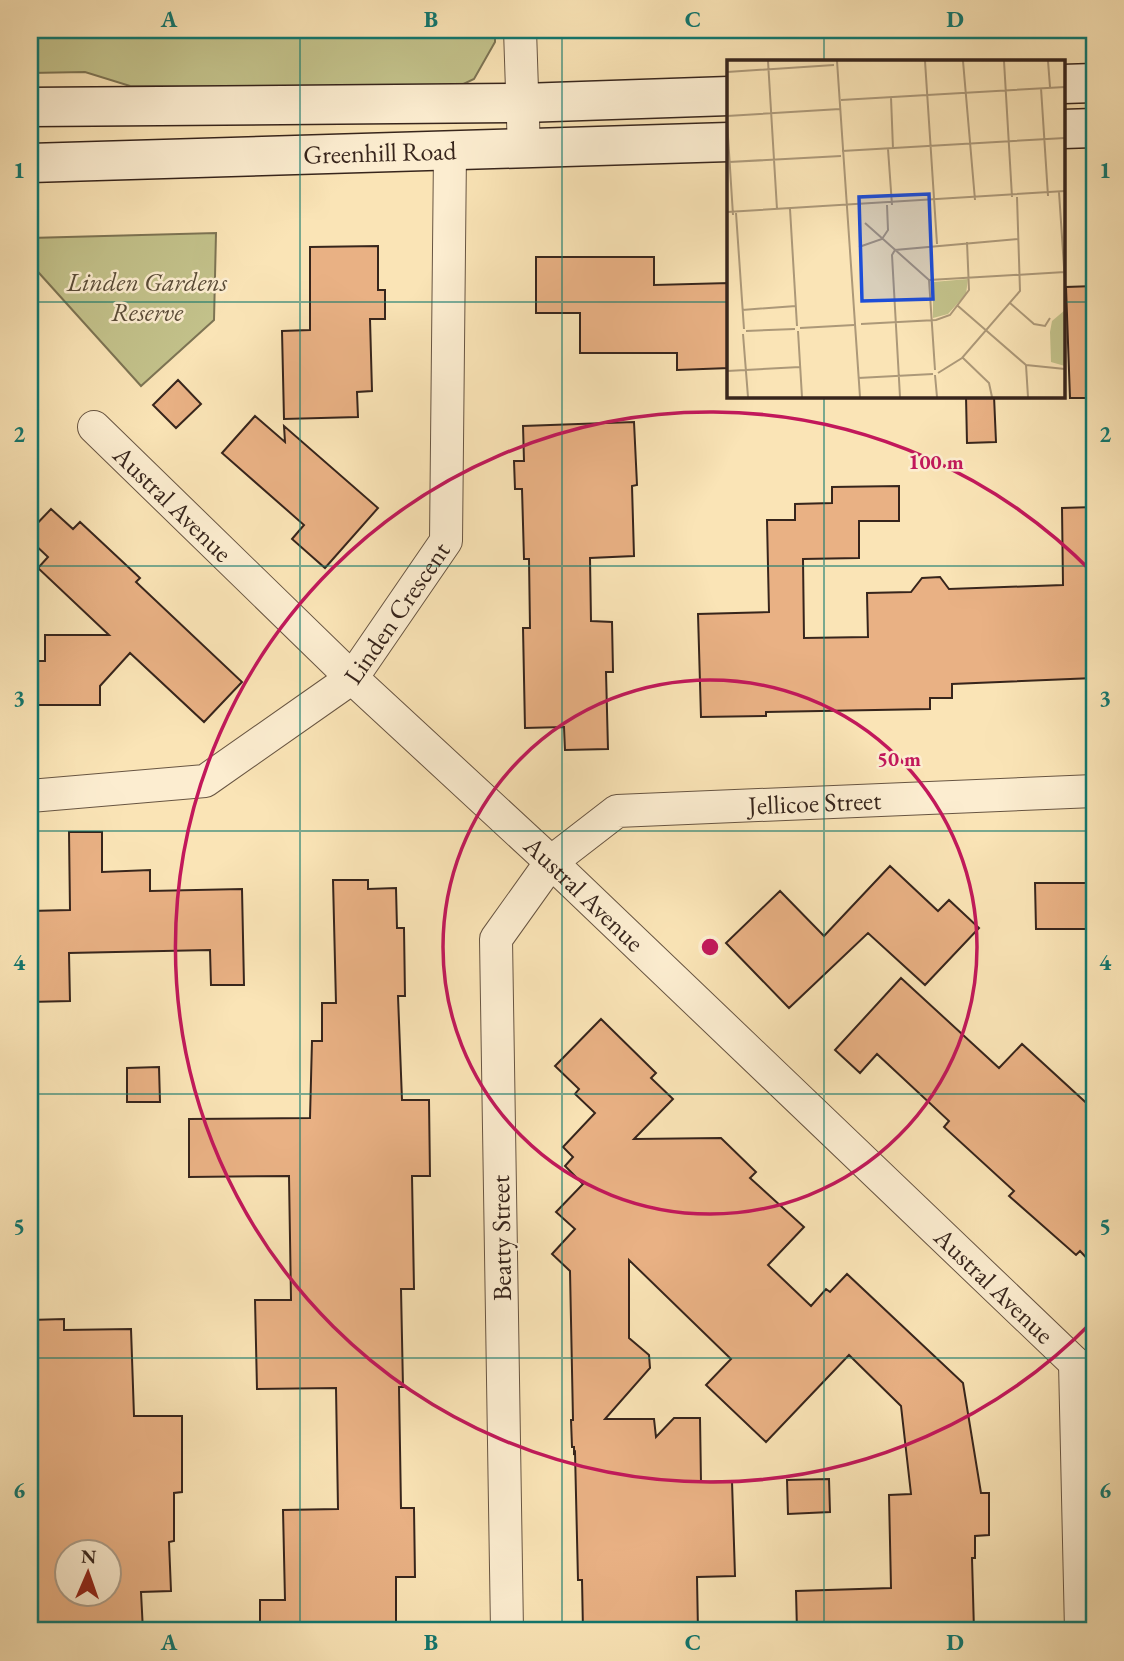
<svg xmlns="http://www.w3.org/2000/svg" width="1124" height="1661" font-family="'EB Garamond',serif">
  <rect width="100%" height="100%" fill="#fae4b6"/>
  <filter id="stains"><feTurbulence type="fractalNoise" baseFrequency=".00286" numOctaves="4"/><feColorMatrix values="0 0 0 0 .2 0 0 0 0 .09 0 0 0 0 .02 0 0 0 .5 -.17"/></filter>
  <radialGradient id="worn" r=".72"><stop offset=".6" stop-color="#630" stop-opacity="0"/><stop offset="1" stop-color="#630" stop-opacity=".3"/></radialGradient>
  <path fill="#c3c28b" stroke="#7d7454" stroke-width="2" d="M30 30H495V42L474 79 453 89 130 86 85 72 30 73Z
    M216 233 214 320 141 386 30 263V238Z"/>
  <path fill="#e9b184" stroke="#37251c" stroke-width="2" fill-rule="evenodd" d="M378 246V290H385V319H370L372 391 357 392 358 417 284 419 282 331 310 330V247Z
    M536 257H654V285L729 283V368L677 370V353H580V313H536Z
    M1094 286V398H1070L1066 287Z
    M178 380 201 404 176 428 153 405Z
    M966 396H994L996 442 967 443Z
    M255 416 285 442 284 426 378 508 325 568 292 539 304 525 222 453Z
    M634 422 637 485 632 486 634 556 590 558 591 621 612 622 613 672H606L608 749 565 750 564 727 525 728 523 628H530L529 559H524L522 489H515L514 461H524L523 426Z
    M899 486V521H859V558L803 559 804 638 868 637 867 593 911 592 922 578 940 577 949 589 1063 585 1062 508 1094 507V678L952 684V698H930V709L766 712V716L701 717 698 614 769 612 767 520H795V504L832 503V487Z
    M51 509 73 529 80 522 140 578 136 582 242 682 204 722 130 653 100 686V705H30V661H45V635H109L38 568 48 557 30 540V531Z
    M69 832H102V872L150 870V891L242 889 244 985H211L210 950 69 953 70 1001 30 1002V911L70 910Z
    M890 866 938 911 949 900 979 928 925 985 868 933 789 1008 726 943 780 891 824 936Z
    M333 880H368V889L396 888 397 928H404L405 996H398L402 1100H429L430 1176H412L414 1289H401L403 1387H399L401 1508H414L415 1577H396V1631H260V1600H285L283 1510 338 1509 336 1388 257 1389 255 1300H291L289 1176 189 1177V1119L310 1118 312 1041H322V1003H336Z
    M1035 883H1094V929H1036Z
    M901 978 999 1068 1022 1044 1094 1110V1266L1080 1251 1076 1255 1009 1196 1014 1191 944 1127 949 1121 877 1054 860 1073 835 1050Z
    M601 1019 656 1073 651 1078 673 1099 634 1139 721 1138 756 1172 750 1178 804 1227 768 1265 811 1306 826 1289 830 1292 847 1274 963 1383 981 1493H989V1535L975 1536V1558H972L974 1631H797L796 1591 891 1588 889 1495 911 1494 901 1406 849 1355 766 1442 706 1385 731 1359 629 1260V1338L649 1355 650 1368 605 1419H654L656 1437 674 1418H700L701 1482 732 1481 735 1576 697 1577 698 1631H583L582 1580H578L575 1452 574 1453V1447H572L571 1420H573L570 1271 552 1254 575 1229 556 1212 583 1184 565 1166 573 1157 563 1147 595 1113 575 1094 579 1089 555 1066Z
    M159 1067 160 1102H127V1068Z
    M64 1319V1330L131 1329 134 1416H182V1492L174 1493V1541L169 1542 171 1591 141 1592 143 1631H30V1320ZM66 1552H108V1594H66Z
    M829 1479 830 1512 788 1514 787 1480Z"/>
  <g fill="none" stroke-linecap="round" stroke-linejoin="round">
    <g stroke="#685542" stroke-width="34">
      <g id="minor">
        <path d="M520 30 524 150"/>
        <path id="s1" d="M94 427 352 678 551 862 1075 1363"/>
        <path id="s2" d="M30 796 205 781 352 678 446 541 450 152"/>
        <path d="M1075 1363 1081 1631"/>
        <path id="s3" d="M507 1631 496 939 551 862 617 811 1094 791"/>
      </g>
    </g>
    <g stroke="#37251c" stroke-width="41">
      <g id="secondary">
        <path d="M1063 84 1094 83"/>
        <path d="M30 107 523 103 729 96"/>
        <path d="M1063 129 1094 128"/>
        <path id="s4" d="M30 163 729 142"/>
      </g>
    </g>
    <use href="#minor" stroke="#fcedd0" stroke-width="32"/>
    <use href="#secondary" stroke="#fcedd0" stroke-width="38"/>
  </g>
  <path fill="none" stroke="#0f766e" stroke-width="2" stroke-opacity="0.55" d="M300 30V1631M562 30V1631M824 30V61M30 302H729M1063 302H1094M824 396V1631M30 566H1094M30 831H1094M30 1094H1094M30 1358H1094"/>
  <g fill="none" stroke="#c2185b" stroke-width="3.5">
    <circle cx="710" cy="947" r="267"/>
    <path d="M1092 1322A535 535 0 1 1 1092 572"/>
  </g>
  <g text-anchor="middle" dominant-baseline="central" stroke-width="5" stroke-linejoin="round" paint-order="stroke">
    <g font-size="26" fill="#37251c" stroke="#fcedd0">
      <text stroke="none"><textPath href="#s4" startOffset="350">Greenhill Road</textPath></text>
      <text stroke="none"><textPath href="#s1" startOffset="110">Austral Avenue</textPath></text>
      <text stroke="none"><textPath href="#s2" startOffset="434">Linden Crescent</textPath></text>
      <text stroke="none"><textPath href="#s3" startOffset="1068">Jellicoe Street</textPath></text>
      <text stroke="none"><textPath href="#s1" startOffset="677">Austral Avenue</textPath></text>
      <text transform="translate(501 1238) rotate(-91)">Beatty Street</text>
      <text stroke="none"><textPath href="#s1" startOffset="1244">Austral Avenue</textPath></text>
    </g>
    <g font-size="26" font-style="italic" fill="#5a4c38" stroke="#fcedd0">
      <text x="147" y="282">Linden Gardens<tspan x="147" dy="30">Reserve</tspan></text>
    </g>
  </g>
  <g transform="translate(727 60)">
    <rect width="338" height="338" fill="#fae4b6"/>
    <path d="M241 219 239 234 221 254 206 258V222ZM338 250V306L324 302 323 272 325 261Z" fill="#c3c28b"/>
    <path fill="none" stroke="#ac9878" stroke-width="2" d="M41 1 50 149M110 1 133 337M198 1 210 184M236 1 248 140M277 1 285 137M321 1 323 27M0 12 107 5M314 28 321 136M164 37 166 89M114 40 338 27M0 56 113 49M0 61 6 155M161 89 165 145M115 91 338 78M2 102 114 96M332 132 338 222M63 149 70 266M0 152 338 131M9 153 17 269M138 163 202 220M132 187 155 179 161 170 160 145M202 220 338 212M202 220 208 310M283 243 307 264 318 266 323 258M231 246 299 305 301 337M15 250 69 246M134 264 209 260 223 255 242 230 240 182M73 268 127 265M19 271 68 269M71 271 75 337M16 274 21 337M236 298 262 323 265 337M299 305 338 309M0 311 73 307M211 313 235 298 293 231 290 137M208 315 210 337M131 318 206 314M173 337 165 195 168 190 292 179"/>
    <path fill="#1d4ed8" fill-opacity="0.15" stroke="#1d4ed8" stroke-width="3.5" d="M202 134 206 239 135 241 132 137Z"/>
    <rect width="338" height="338" fill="none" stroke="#37251c" stroke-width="3.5"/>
  </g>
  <circle cx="710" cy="947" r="10" fill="#c2185b" stroke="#fcedd0" stroke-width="3.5"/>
  <g font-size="21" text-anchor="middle" font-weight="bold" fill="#c2185b" stroke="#fcedd0" stroke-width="5" stroke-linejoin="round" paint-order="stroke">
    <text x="936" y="469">100 m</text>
    <text x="899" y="766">50 m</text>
  </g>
  <rect width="1124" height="1661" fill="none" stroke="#fae4b6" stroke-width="77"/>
  <g transform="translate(88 1573) rotate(2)"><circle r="33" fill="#fcedd0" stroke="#ad9d88" stroke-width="2"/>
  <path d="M0-5L12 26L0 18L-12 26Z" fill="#8f2418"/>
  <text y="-10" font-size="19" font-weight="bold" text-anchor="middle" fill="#37251c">N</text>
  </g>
  <rect x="38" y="38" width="1048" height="1584" fill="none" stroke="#0f766e" stroke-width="2.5"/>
  <g font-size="23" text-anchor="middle" font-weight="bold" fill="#0f766e">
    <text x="169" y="27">A</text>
    <text x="431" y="27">B</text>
    <text x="693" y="27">C</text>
    <text x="955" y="27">D</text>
    <text x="19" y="178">1</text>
    <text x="1105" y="178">1</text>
    <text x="19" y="442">2</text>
    <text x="1105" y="442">2</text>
    <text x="19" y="706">3</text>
    <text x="1105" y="706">3</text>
    <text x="19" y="970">4</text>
    <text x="1105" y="970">4</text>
    <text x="19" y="1234">5</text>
    <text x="1105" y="1234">5</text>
    <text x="19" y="1498">6</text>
    <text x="1105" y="1498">6</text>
    <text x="169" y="1650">A</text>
    <text x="431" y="1650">B</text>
    <text x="693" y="1650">C</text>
    <text x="955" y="1650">D</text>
  </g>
  <rect width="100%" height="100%" filter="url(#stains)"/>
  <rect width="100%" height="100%" fill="url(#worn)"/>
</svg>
